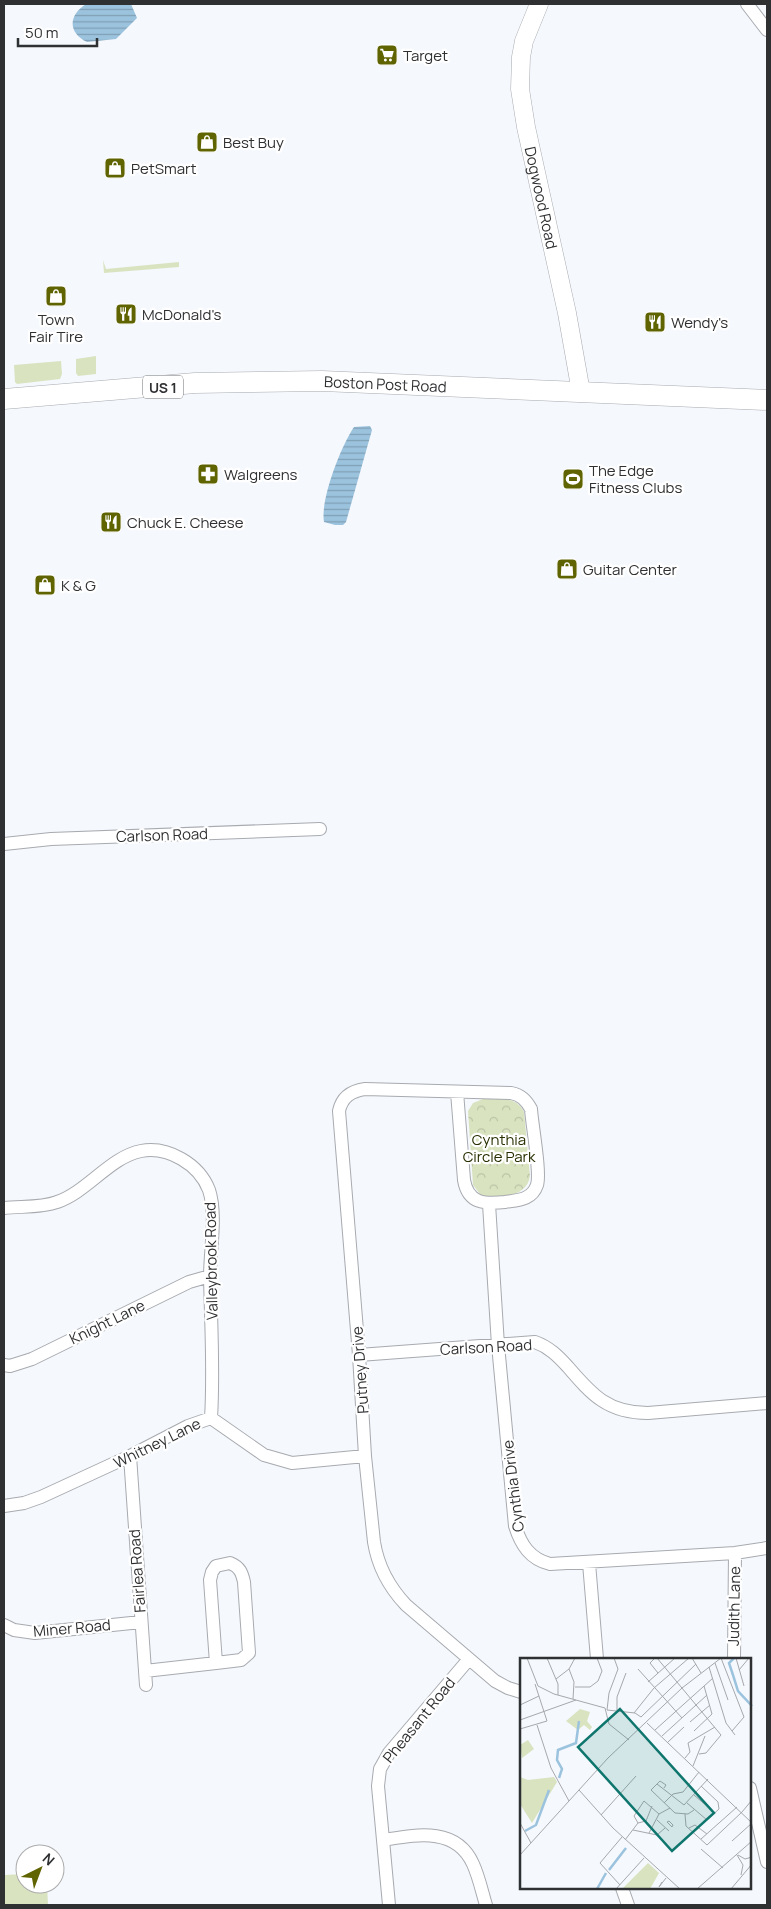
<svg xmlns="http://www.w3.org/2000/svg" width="771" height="1909" font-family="Manrope,sans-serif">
  <defs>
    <pattern id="park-crowns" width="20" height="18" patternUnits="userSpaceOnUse" patternTransform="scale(1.25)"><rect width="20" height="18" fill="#d9e3c0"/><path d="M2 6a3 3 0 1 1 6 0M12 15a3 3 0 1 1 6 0" fill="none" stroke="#bbc3a5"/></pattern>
    <pattern id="water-rules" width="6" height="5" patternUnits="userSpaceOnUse" patternTransform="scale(1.25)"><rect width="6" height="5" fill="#9cc3de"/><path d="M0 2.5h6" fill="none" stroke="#809fb5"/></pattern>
  </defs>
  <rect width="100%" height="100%" fill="#f5f8fd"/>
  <path fill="#d9e3c0" d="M103 260 106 269 179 262V267L104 273Z
    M96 356V374L78 376 76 373V359Z
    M61 361 62 374 60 379 17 384 15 382 14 365Z
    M25 1874V1884H47L48 1905H4V1875Z"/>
  <path fill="url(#park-crowns)" d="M483 1099C499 1099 517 1096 524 1112L530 1176C527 1197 501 1198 484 1196L480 1194 473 1185 468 1111 473 1103Z"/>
  <path fill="url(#water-rules)" d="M86 4H131L137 18 116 39 87 42C67 32 69 15 86 4Z
    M370 426 372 430 346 522 343 525H335L324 522C320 500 341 446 354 427Z"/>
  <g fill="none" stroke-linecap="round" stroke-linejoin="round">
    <g stroke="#a7aaaf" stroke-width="14">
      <path id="street" d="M747 4 767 30
        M4 844 51 839 320 829
        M457 1092 464 1180C468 1204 485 1204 505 1202 518 1200 532 1200 537 1185 541 1173 532 1125 531 1109 526 1100 521 1095 511 1093L365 1089C351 1091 342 1097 339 1111L359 1355 365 1456 374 1542C378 1567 389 1587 406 1605L495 1681 508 1688 521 1692
        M489 1204 498 1345 515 1526C521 1545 530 1559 550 1564L735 1553 767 1548
        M4 1208C20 1206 41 1208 57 1202 87 1192 110 1157 141 1151 168 1146 199 1164 209 1190 217 1214 210 1251 210 1277 211 1324 214 1371 211 1418
        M359 1355 535 1342C549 1347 558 1356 568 1367 592 1395 608 1413 648 1413L767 1403
        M4 1365 10 1366 32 1359 189 1282 210 1276
        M130 1456 146 1685
        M4 1506 24 1503 41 1497 130 1456 188 1426 211 1418 264 1455 292 1463 365 1456
        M230 1563C240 1567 242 1573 244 1582L249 1653 241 1660 216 1663 210 1580 212 1572 216 1566Z
        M589 1563 597 1659
        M4 1625 14 1630 35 1633 141 1622
        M734 1659 735 1553
        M145 1671 216 1663
        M750 1788 767 1862
        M383 1840C415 1835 456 1826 473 1864 479 1877 482 1892 486 1905
        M622 1888 628 1905
        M389 1905 378 1786 380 1769 389 1753 469 1659"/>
    </g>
    <g stroke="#a7aaaf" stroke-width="19">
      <g id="secondary">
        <path id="s1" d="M539 4 524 41 521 57 520 89 526 127 567 313 581 392"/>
      </g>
    </g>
    <g stroke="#a7aaaf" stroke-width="21">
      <g id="primary">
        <path id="s2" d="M4 399 195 383 322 381 767 400"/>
      </g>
    </g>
    <use href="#street" stroke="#fff" stroke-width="12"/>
    <use href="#secondary" stroke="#fff" stroke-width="18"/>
    <use href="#primary" stroke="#fff" stroke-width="20"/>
  </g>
  <defs>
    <g id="supermarket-square" transform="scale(1.125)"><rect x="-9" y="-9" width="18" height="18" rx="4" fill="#5f6300" stroke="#fff"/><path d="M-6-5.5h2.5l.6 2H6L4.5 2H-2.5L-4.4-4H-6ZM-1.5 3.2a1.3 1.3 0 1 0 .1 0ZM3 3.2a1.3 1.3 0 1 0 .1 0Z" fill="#fff"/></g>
    <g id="shop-square" transform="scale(1.125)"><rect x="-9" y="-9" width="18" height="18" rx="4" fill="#5f6300" stroke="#fff"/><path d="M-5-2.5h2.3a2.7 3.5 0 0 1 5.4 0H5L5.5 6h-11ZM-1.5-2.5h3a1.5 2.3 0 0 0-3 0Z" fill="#fff"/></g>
    <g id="restaurant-square" transform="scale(1.125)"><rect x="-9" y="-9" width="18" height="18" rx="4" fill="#5f6300" stroke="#fff"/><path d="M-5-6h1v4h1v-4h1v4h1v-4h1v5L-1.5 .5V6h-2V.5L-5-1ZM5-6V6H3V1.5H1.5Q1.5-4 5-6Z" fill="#fff"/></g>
    <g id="pharmacy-square" transform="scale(1.125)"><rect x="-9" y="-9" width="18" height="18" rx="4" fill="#5f6300" stroke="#fff"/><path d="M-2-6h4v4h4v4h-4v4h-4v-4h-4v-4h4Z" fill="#fff"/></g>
    <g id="stadium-square" transform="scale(1.125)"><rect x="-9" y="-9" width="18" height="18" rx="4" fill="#5f6300" stroke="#fff"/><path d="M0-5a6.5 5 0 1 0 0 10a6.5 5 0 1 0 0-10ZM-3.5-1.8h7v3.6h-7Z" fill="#fff"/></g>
  </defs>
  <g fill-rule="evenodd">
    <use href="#supermarket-square" x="387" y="55"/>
    <use href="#shop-square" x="207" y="142"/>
    <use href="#shop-square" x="115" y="168"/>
    <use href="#shop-square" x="56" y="296"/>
    <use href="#restaurant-square" x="126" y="314"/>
    <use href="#restaurant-square" x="655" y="322"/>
    <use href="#pharmacy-square" x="208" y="474"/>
    <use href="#stadium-square" x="573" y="479"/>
    <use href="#restaurant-square" x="111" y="522"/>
    <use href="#shop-square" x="567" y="569"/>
    <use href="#shop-square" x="45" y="585"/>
  </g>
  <g text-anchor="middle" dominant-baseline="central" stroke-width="4.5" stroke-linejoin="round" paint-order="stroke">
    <rect fill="#fff" stroke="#6d6e70" stroke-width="1" x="143" y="375.5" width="40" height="23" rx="4"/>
    <g font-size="14" font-weight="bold" fill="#2f3032">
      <text x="163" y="387">US 1</text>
    </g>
    <g font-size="15" fill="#2f3032" stroke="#fff" text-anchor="start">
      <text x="403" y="55">Target</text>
      <text x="223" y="142">Best Buy</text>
      <text x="131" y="168">PetSmart</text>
      <text x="142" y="314">McDonald's</text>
      <text x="56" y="319" text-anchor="middle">Town<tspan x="56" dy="17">Fair Tire</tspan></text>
      <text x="671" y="322">Wendy's</text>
      <text x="589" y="470">The Edge<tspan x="589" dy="17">Fitness Clubs</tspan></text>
      <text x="224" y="474">Walgreens</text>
      <text x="127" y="522">Chuck E. Cheese</text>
      <text x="583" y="569">Guitar Center</text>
      <text x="61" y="585">K &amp; G</text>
    </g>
    <g font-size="15" fill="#2f3032" stroke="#fff">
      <text stroke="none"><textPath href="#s1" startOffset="199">Dogwood Road</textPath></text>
      <text stroke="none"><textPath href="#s2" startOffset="382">Boston Post Road</textPath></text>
      <text transform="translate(162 835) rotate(-2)">Carlson Road</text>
      <text transform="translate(211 1261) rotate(-91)">Valleybrook Road</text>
      <text transform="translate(107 1322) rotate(-26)">Knight Lane</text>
      <text transform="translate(486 1347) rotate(-3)">Carlson Road</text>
      <text transform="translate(360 1370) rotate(-94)">Putney Drive</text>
      <text transform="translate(157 1443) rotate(-26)">Whitney Lane</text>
      <text transform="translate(513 1486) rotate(-97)">Cynthia Drive</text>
      <text transform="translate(137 1571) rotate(-94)">Fairlea Road</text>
      <text transform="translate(734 1606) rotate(-89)">Judith Lane</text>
      <text transform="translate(72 1628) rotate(-5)">Miner Road</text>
      <text transform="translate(419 1720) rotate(-51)">Pheasant Road</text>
    </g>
    <g font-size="15" fill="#273000" stroke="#fff">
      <text x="499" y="1139">Cynthia<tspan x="499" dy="17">Circle Park</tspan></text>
    </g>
  </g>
  <g transform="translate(520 1658)">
    <rect width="231" height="231" fill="#f5f8fd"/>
    <path d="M8 82 14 91 2 100 0 87ZM0 119 8 122 34 119 37 124 12 165 0 146Z" fill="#d9e3c0"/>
    <path d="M60 51 70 54 67 63 72 69 70 72 64 67 58 72 46 63Z" fill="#d9e3c0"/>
    <path d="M128 205 139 215 130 231H102Z" fill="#d9e3c0"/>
    <path fill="none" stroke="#9cc3de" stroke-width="2.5" d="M214 0 209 5 213 17 218 33 232 48M39 120 42 111 37 102 38 92 56 85 59 63M5 173 16 167 29 132M89 212 106 190M77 231 86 215"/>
    <path fill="none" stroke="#a6a8ac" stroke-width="1" d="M7 0 18 28 34 36 85 50 89 66 109 82M27 0 38 26V37M94 0 98 11 89 35 87 52 115 55 121 59 176 6M135 0 130 5 138 15M137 0 201 77 186 95 179 96M172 0 181 15M201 0 224 59 212 73M216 0 224 28M195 5 208 42M189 9 206 65 215 77M49 11 54 24 53 41M118 11 162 60M219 12 229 0M36 21 49 11 55 0M128 24 155 0M55 29H70L78 23 82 13 77 0M0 47 19 38M97 52V39L106 15M114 55 134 30 169 0M0 62 56 42M170 64 190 47M127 65 232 165M17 67 31 110 49 143M0 71 27 63 15 26M135 72 193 20M174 73 192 56 184 28M142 78 187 37M148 84 164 69M165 100 170 94 168 85 195 69M173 108 185 78M137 126 164 147 188 121M181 128 198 144M144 130 146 127 140 123 131 132 155 155 168 156 174 152M59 132 93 170 160 231M174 137 195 155M144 145 153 136 163 134 179 114M167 145 187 162 199 151 198 144M222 154 232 142M165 156 166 168 187 187 222 154M81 157 116 118M137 162 149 173M149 163 153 167 152 169 147 164ZM0 165 11 185M118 165 114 158 124 143 139 156M169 170 175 167 187 176M113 172 137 177 145 170M129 175 139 156 150 150M181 181 217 149M105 182 118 165 126 163 132 148M212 183 232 165M181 191 203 210M0 197 88 100 162 30 201 0M217 197 223 207 221 217M218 197 225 201 232 199M142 224 139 229 146 220M100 227 80 205 102 179M96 231 124 200M177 231 232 183M211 231 232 206"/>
    <path fill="#0f766e" fill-opacity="0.15" stroke="#0f766e" stroke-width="2.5" d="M100 51 194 155 152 193 58 89Z"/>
    <rect width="231" height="231" fill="none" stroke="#2f3032" stroke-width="2.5"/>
  </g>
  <rect width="771" height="1909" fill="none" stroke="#2f3032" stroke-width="10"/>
  <g transform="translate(40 1869) rotate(42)"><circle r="24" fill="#ffffff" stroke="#acacad"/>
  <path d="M0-4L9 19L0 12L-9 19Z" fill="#5f6300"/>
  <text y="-8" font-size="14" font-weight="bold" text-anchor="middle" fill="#2f3032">N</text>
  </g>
  <path d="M18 38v8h79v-8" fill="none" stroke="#2f3032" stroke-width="2.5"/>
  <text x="25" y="38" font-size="15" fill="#2f3032" stroke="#ffffff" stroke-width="4" paint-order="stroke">50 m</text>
</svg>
